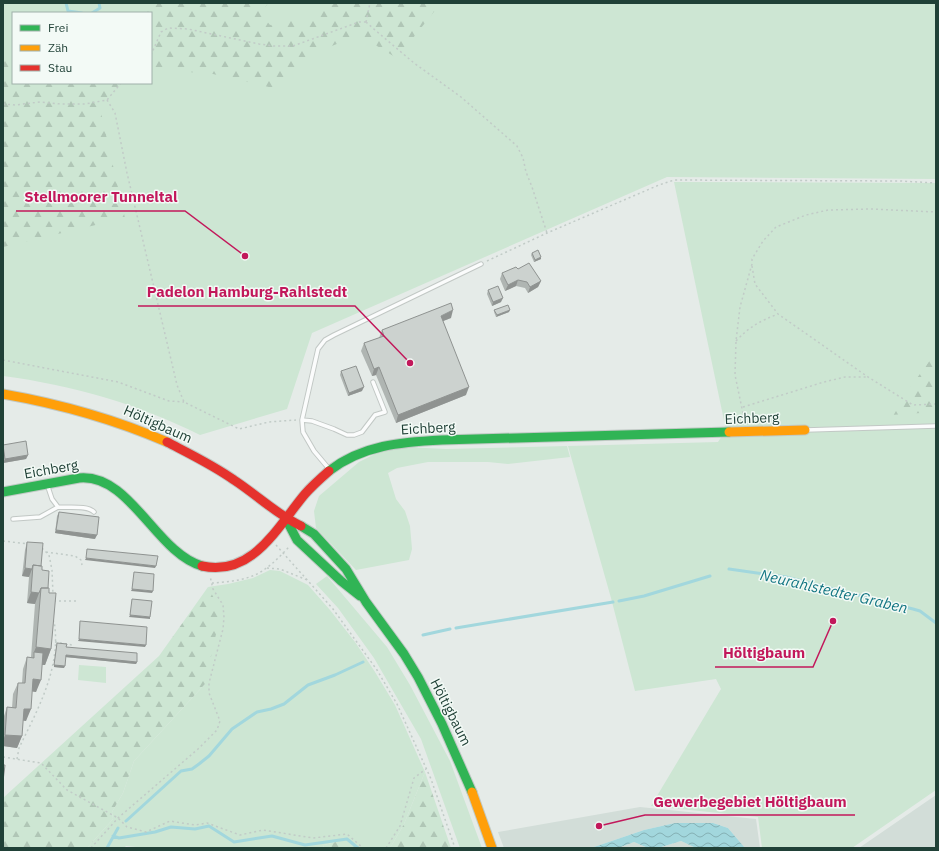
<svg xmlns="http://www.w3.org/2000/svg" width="939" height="851" font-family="'IBM Plex Sans',sans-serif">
  <defs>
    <pattern id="forest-firs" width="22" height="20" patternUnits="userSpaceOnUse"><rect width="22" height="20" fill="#cde6d3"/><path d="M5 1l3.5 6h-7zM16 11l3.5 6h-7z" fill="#b0c6b6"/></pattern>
    <pattern id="water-waves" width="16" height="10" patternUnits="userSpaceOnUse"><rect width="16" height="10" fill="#a2d7dd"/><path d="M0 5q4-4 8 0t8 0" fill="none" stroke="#84b0b4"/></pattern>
  </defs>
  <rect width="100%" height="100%" fill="#e5ebe8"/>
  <path fill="#d2ddd8" d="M936 795V848H859Z
    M640 807 756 819 760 848H745L728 828 713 823H675L644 830 591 848H504L498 832Z
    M681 841 696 848H658Z
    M634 842 648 848H618Z"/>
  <path fill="#cde6d3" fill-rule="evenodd" d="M3 3H936V179L667 177 312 333 287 409 200 435C138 404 72 385 3 376ZM13 13H151V83H13Z
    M674 182 936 183V790L852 848H762L758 817 651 806 721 689 716 679 635 691 611 598 568 446 718 442 726 430Z
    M567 446 570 457 508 464 488 462H428L397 468 388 473 396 499 405 511 410 526 412 549 409 560 356 570 316 528 314 511 319 496 359 462 379 452 405 447 446 449Z
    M270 570 280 571 308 585 330 610 355 642 375 672 395 705 425 772 404 824 390 848H359L347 839 324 845 323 848H146L126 846 124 848H87L113 819 112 812 123 793 134 761 205 684 209 591 208 587 228 584 253 578Z
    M327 576 387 647 410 685 450 761 482 848H460L421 739 374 658 338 608 316 584Z
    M79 665 106 667V683L78 680Z"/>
  <path fill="url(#forest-firs)" d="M154 3H268L261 14 270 25 307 17 336 3H441L409 43V55L395 57 359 35 312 54 273 88 213 74 151 69V13H137Z
    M13 46V83H124L99 104 125 218 3 247V51Z
    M936 46V73L928 48Z
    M936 352V412L890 415Z
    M208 587 218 606 220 616 205 684 134 761 123 793 112 812 113 819 87 848H3V798L159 656Z
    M425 772 451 848H390L404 824Z
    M347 839 359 848H323L324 845Z"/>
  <path fill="url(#water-waves)" d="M675 823H713L728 828 745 848H696L681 841 658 848H648L634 842 618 848H591L644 830Z"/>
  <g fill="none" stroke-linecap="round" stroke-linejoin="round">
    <path stroke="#a2d7dd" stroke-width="3" d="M66 3 68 11 82 13
      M92 13 100 8 99 3
      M729 569 786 577 913 609 920 611 936 623
      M619 601 644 596 710 576
      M456 628 613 602
      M423 635 450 629
      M126 821 181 771 192 769 199 764 209 756 232 729 257 712 271 709 284 704 308 685 335 675 363 662
      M113 836 119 838 155 832 171 827 195 829 209 826 234 842 272 836 305 845 347 839 358 848
      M107 848 118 828"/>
    <g stroke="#c2c8c5" stroke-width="5.5">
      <path id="lane" d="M302 420 312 421 334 429 347 435H354L362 432 375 415 385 412 373 382
        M806 430 936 426
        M330 470 314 451 303 432 302 420 318 349 325 340 334 335 481 264
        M47 484 52 499 58 507C68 508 88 505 94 512
        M13 519 40 517 58 507"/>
    </g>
    <g stroke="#c1c9c5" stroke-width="11">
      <path id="fast" d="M329 471C362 445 402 442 442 440L729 432
        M3 492 79 478C130 473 156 553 202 566
        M286 519 297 540 341 581 360 596
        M301 526 314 534 346 569 366 602 404 654 418 677 442 724 472 792"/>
    </g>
    <g stroke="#c1c9c5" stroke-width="11">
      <path id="slow" d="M3 394C60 404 114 419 167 442
        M729 432 805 430
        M472 792 492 848"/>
    </g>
    <g stroke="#c1c9c5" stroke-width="11">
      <path id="jam" d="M167 442C190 454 213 465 234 480 257 495 276 514 301 526
        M202 566C253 577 278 526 305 494 312 486 321 478 329 471"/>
    </g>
    <path stroke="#c1cbc7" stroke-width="1.5" stroke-dasharray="2 3" stroke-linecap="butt" d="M366 22 375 30 414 63 461 97 517 146 523 158 526 172 532 187 547 233
      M366 22 370 3
      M151 55 161 32 168 28 188 29 259 44 274 46H293L359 22H366
      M107 100 115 113 127 173 177 385 184 402 239 429 269 422 296 420
      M3 104 15 105 40 102 61 104H85L107 100 121 83
      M487 261 547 233 659 185 674 180 900 181 936 183
      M752 266 755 284 778 314 868 377 913 405 936 404
      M736 341C749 327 760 321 778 314
      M3 360 118 382 169 401 184 402
      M743 407 824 382 845 377H866
      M745 423 735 375 736 341 740 307 752 264V259L763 241 776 227 806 215 828 210 871 209 936 212
      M3 541 29 544
      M276 545 333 609 377 670 397 704 431 779 455 848
      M42 548 49 555 52 570 53 595
      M46 552 75 556 81 560 82 565
      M267 568 280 569 307 580
      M212 583C229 582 251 580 265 569 274 563 282 554 290 546
      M54 601H76
      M55 642 72 645
      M3 757 41 763 67 790 118 818 127 827 146 832 170 821 195 825 207 823 240 835 263 830 313 838 347 834 363 848
      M17 759 19 748C38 709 62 666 54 621
      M91 848 118 818 198 749 217 730 220 721 209 693V683L223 629 224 617 223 605 213 589 210 576
      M386 848 400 826 414 778 426 769"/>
    <use href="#lane" stroke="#fbfcfc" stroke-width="3.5"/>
    <use href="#fast" stroke="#30b455" stroke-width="9"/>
    <use href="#slow" stroke="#ff9f0a" stroke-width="9"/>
    <use href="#jam" stroke="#e5322d" stroke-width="9"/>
  </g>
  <path fill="#afb5b2" d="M532 253 541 259 534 262 531 255Z
    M518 269 541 281 538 287 528 293 525 288 516 286 505 291 500 279 502 273Z
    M488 290 501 302 492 306 487 294Z
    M494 310 509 312 496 317 494 312Z
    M451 318 443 321 466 395 396 423 376 375 372 376 361 351 364 343 379 338 382 330Z
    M341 371 362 391 348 396 340 375Z
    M3 445 28 455 26 459 3 463Z
    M59 512 95 539 55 533 57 516Z
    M27 542 41 566 42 570 49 593 51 649 45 665H42L36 692 32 691 26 721 23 720 22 736 17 748 3 746V719L7 707 12 708 13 694 18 683H22L23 669 27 657H31L35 604 27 603 29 577 22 576 25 550Z
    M57 643 66 647 137 662 136 664 65 657 64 668 54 667Z"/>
  <path fill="#8f9391" d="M541 257V259L534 262 535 260Z
    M518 280 516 286 505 291 508 285Z
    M541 281 538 287 528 293 530 287Z
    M503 298 501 302 492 306 493 302Z
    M453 310 451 318 438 323 441 316Z
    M510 310 509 312 496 317 497 315Z
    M379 367 376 375 372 376 374 369Z
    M364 387 362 391 348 396 349 393Z
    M469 387 466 395 396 423 398 415Z
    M28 455 26 459 3 463 5 459Z
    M56 530 97 535 95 539 55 533Z
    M86 558 156 566 155 568 85 560Z
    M25 568 32 569 29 577 22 576Z
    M132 589 153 591 152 593 131 591Z
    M31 592 39 593 35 604 27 603Z
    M130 615 150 617V619L129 617Z
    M79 639 146 645 145 647 78 641Z
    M36 647 51 649 45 665 32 664 34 658V652Z
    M66 655 137 662 136 664 65 657Z
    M54 665 65 666 64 668 54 667Z
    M33 679 41 680 36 692 29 691Z
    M24 709H31L26 721 19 720Z
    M5 735 22 736 17 748 3 746V741Z"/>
  <path fill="#ccd2cf" stroke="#8f9391" d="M538 250 541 257 535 260 532 253Z
    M529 263 541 281 530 287 527 282 518 280 508 285 502 273 516 267 518 269Z
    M498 286 503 298 493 302 488 290Z
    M451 303 453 310 441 316 469 387 398 415 379 367 374 369 364 343 384 336 382 330Z
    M508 305 510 310 497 315 494 310Z
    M356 366 364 387 349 393 341 371Z
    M26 441 28 455 5 459 3 445Z
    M59 512 99 517 97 535 56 530Z
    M27 542 43 543 41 566 33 565 32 569 25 568Z
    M87 549 158 556 156 566 86 558Z
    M33 565 42 566V570L49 571 48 588H41L39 593 31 592Z
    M134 572 154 574 153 591 132 589Z
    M41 588H49V593H56L51 649 36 647Z
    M132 599 152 601 150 617 130 615Z
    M80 621 147 627 146 645 79 639Z
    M57 643 67 644 66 647 137 653V662L66 655 65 666 54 665Z
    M34 652 43 653 41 680 33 679 31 709H24L22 736 5 735 7 707 16 708 18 683H25L27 657 34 658Z
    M3 765H5L3 781Z"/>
  <g text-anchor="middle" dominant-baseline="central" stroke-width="3" stroke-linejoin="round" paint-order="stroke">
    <g font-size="14" fill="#204137" stroke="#f3faf6">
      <text transform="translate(752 418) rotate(-2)">Eichberg</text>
      <text transform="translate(158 424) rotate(24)">Höltigbaum</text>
      <text transform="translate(428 428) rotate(-3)">Eichberg</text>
      <text transform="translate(51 469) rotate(-10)">Eichberg</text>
      <text transform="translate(451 712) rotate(63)">Höltigbaum</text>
    </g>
    <g font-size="15" font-style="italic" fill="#147683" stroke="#f3faf6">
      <text transform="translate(834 591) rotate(13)">Neurahlstedter Graben</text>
    </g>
  </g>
  <path fill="none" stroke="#c2185b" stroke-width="1.5" d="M245 256L185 211H16M410 363L355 306H138M833 621L813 667H715M599 826L645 815H855"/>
  <g fill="#c2185b" stroke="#f3faf6" stroke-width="1.5">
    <circle cx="245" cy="256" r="4"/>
    <circle cx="410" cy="363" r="4"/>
    <circle cx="833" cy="621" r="4"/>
    <circle cx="599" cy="826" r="4"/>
  </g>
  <g font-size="15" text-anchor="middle" font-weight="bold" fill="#c2185b" stroke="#f3faf6" stroke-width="3" stroke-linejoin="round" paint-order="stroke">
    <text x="101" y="202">Stellmoorer Tunneltal</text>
    <text x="247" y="297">Padelon Hamburg-Rahlstedt</text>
    <text x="764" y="658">Höltigbaum</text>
    <text x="750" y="807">Gewerbegebiet Höltigbaum</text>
  </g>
  <rect width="939" height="851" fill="none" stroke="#204137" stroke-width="8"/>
  <rect x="12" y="12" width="140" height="72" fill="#f3faf6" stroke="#9fb0aa"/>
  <rect x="20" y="25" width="20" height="6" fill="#30b455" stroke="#9fb0aa"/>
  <text x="48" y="32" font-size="12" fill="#204137">Frei</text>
  <rect x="20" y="45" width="20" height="6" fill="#ff9f0a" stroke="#9fb0aa"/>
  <text x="48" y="52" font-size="12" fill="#204137">Zäh</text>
  <rect x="20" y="65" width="20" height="6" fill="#e5322d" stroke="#9fb0aa"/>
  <text x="48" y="72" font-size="12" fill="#204137">Stau</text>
</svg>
